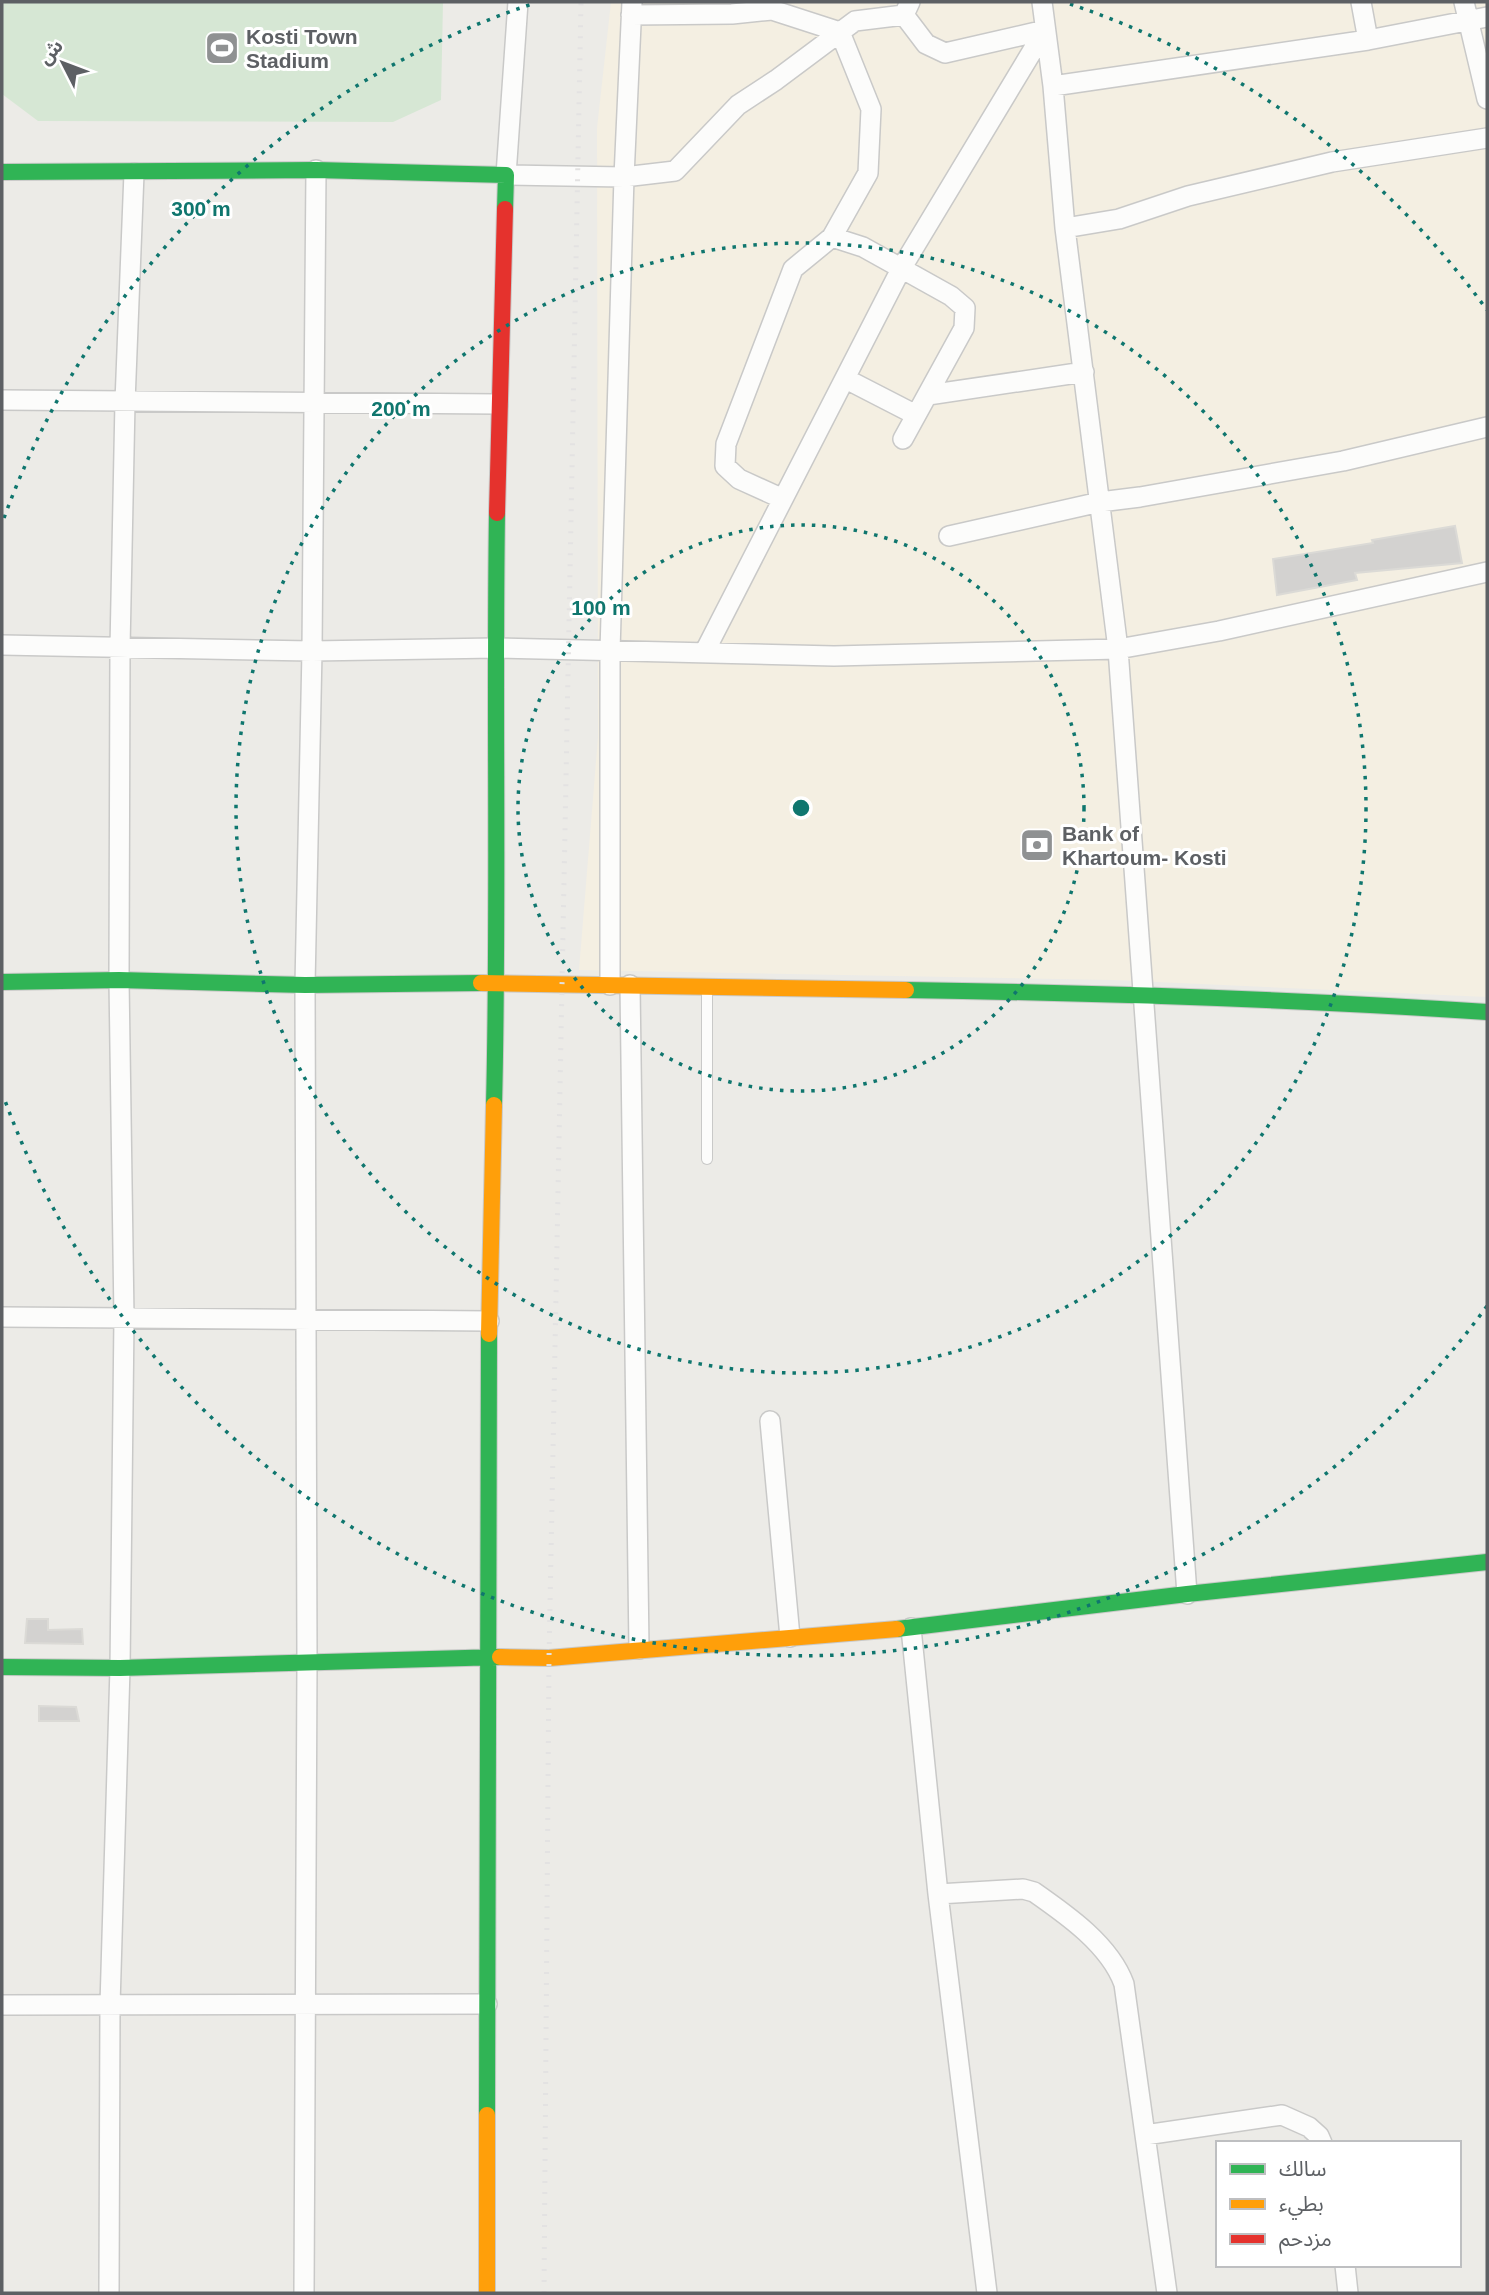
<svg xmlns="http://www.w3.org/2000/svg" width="1489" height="2295" font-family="Arial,'Noto Sans Arabic',sans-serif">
  <rect width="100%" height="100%" fill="#ecebe7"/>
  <path fill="#f4efe2" d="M611 2H1487V997L1113 980 579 970 598 737 597 128Z"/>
  <path fill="#d6e7d4" d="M2 2H443L441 100 393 122 38 121 2 94Z"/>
  <path fill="#d3d2d0" stroke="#dbdad6" stroke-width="2" d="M1455 526 1462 563 1355 573 1357 580 1277 595 1273 559 1373 543 1372 540Z
    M27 1619H48V1630L82 1629 83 1644 25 1643Z
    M39 1706 76 1707 79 1721H39Z"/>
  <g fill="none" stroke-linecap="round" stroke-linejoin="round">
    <g stroke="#c9c9c8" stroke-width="12">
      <path id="lane" d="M707 988V1159"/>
    </g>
    <g stroke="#c9c9c8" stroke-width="22">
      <path id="street" d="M518 2 506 175 624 177 675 171 738 105 776 80 855 21 904 15 910 2
        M1042 2 1053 86 1065 228 1118 649 1187 1594
        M1361 2 1368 40
        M1464 2 1487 99
        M631 15 732 14 772 10 840 32 871 109 868 173 832 237
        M904 15 926 44 945 53 1045 30
        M1053 86 1368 40 1487 17
        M1065 228 1119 219 1188 196 1332 162 1487 138
        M846 379 916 415
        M928 395 1084 372
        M2 400 498 404
        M783 499 739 479 725 466 726 444 793 269 832 237 863 247 951 296 965 308 964 328 903 439
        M949 536 1100 502 1140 497 1343 461 1487 427
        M2 645 312 651 495 648 834 656 1118 649 1219 631 1487 572
        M704 653 901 269 1045 30
        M610 985V651L624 177 632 2
        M630 985 639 1649
        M2 1317 489 1321
        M770 1421 790 1637
        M911 1628 938 1894 987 2293
        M938 1894 1023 1889 1034 1892C1067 1915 1110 1945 1124 1984L1167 2293
        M2 2005 487 2004
        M1145 2135 1282 2115 1309 2127 1319 2136 1322 2143
        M1345 2265 1348 2293
        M109 2293 110 2005 120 1668 124 1318 119 980 120 648 125 402 134 173
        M304 2293 307 1662 305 985 312 651 316 170"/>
    </g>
    <g stroke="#c9c9c8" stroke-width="18">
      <path id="fast" d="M2 172 316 170 506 175 505 209
        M2 982 119 980 305 985 481 983
        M906 990C1100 993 1293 999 1487 1012
        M494 1105C499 907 494 710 497 513
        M897 1629 1187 1594 1487 1562
        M2 1667 120 1668 500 1657
        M487 2115 489 1334"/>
    </g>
    <g stroke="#c9c9c8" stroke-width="18">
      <path id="slow" d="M481 983 906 990
        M489 1334 494 1105
        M500 1657 549 1658 897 1629
        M487 2293V2115"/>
    </g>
    <g stroke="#c9c9c8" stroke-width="18">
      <path id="jam" d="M497 513 505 209"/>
    </g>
    <use href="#lane" stroke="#fcfcfb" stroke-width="10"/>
    <use href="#street" stroke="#fcfcfb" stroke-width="19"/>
    <use href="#fast" stroke="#30b455" stroke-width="16"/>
    <use href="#slow" stroke="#ff9f0a" stroke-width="16"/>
    <use href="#jam" stroke="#e5322d" stroke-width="16"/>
    <path stroke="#e3e2e2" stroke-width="5" stroke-dasharray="2 9" stroke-linecap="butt" d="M544 2293 549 1658 581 2"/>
  </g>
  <g fill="none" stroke="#0f766e" stroke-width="3.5" stroke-dasharray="3.5 7">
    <circle cx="801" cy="808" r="283"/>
    <circle cx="801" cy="808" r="565"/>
    <path d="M1487 1306A848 848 0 0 1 4 1098M4 518A848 848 0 0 1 532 4M1070 4A848 848 0 0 1 1487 310"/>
  </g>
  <defs>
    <g id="stadium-square" transform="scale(1.75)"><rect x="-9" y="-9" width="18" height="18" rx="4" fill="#8f9192" stroke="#fff"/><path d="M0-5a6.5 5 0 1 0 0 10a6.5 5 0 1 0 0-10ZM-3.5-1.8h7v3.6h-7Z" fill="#fff"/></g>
    <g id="bank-square" transform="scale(1.75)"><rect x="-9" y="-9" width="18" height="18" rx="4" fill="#8f9192" stroke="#fff"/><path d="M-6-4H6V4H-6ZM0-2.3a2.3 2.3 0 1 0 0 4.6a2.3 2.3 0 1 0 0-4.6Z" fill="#fff"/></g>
  </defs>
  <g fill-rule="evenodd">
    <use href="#stadium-square" x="222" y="48"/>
    <use href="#bank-square" x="1037" y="845"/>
  </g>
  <g text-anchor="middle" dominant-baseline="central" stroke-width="6" stroke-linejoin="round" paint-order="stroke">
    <g font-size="21" font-weight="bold" fill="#5d6064" stroke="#fff" text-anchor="start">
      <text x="246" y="36">Kosti Town<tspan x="246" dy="24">Stadium</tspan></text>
      <text x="1062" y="833">Bank of<tspan x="1062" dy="24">Khartoum- Kosti</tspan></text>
    </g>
  </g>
  <circle cx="801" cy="808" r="10" fill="#0f766e" stroke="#fff" stroke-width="3.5"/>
  <g font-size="21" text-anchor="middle" font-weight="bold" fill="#0f766e" stroke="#fff" stroke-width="6" stroke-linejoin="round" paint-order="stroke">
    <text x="201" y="216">300 m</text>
    <text x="401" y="416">200 m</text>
    <text x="601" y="615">100 m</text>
  </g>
  <rect width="1489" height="2295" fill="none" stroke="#5d6064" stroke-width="7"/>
  <rect x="1216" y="2141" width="245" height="126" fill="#ffffff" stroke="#bebfc1" stroke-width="2"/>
  <rect x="1230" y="2164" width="35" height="10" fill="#30b455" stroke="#bebfc1" stroke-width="2"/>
  <text x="1279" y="2176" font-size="21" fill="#5d6064">سالك</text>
  <rect x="1230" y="2199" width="35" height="10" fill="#ff9f0a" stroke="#bebfc1" stroke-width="2"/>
  <text x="1279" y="2211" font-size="21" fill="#5d6064">بطيء</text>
  <rect x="1230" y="2234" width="35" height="10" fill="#e5322d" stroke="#bebfc1" stroke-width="2"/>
  <text x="1279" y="2246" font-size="21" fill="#5d6064">مزدحم</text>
  <g transform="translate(63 63) rotate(312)" stroke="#ffffff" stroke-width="5" paint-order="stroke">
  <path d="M0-5L12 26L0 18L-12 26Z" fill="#5d6064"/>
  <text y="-10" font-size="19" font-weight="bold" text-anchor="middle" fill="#5d6064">ش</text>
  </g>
</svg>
